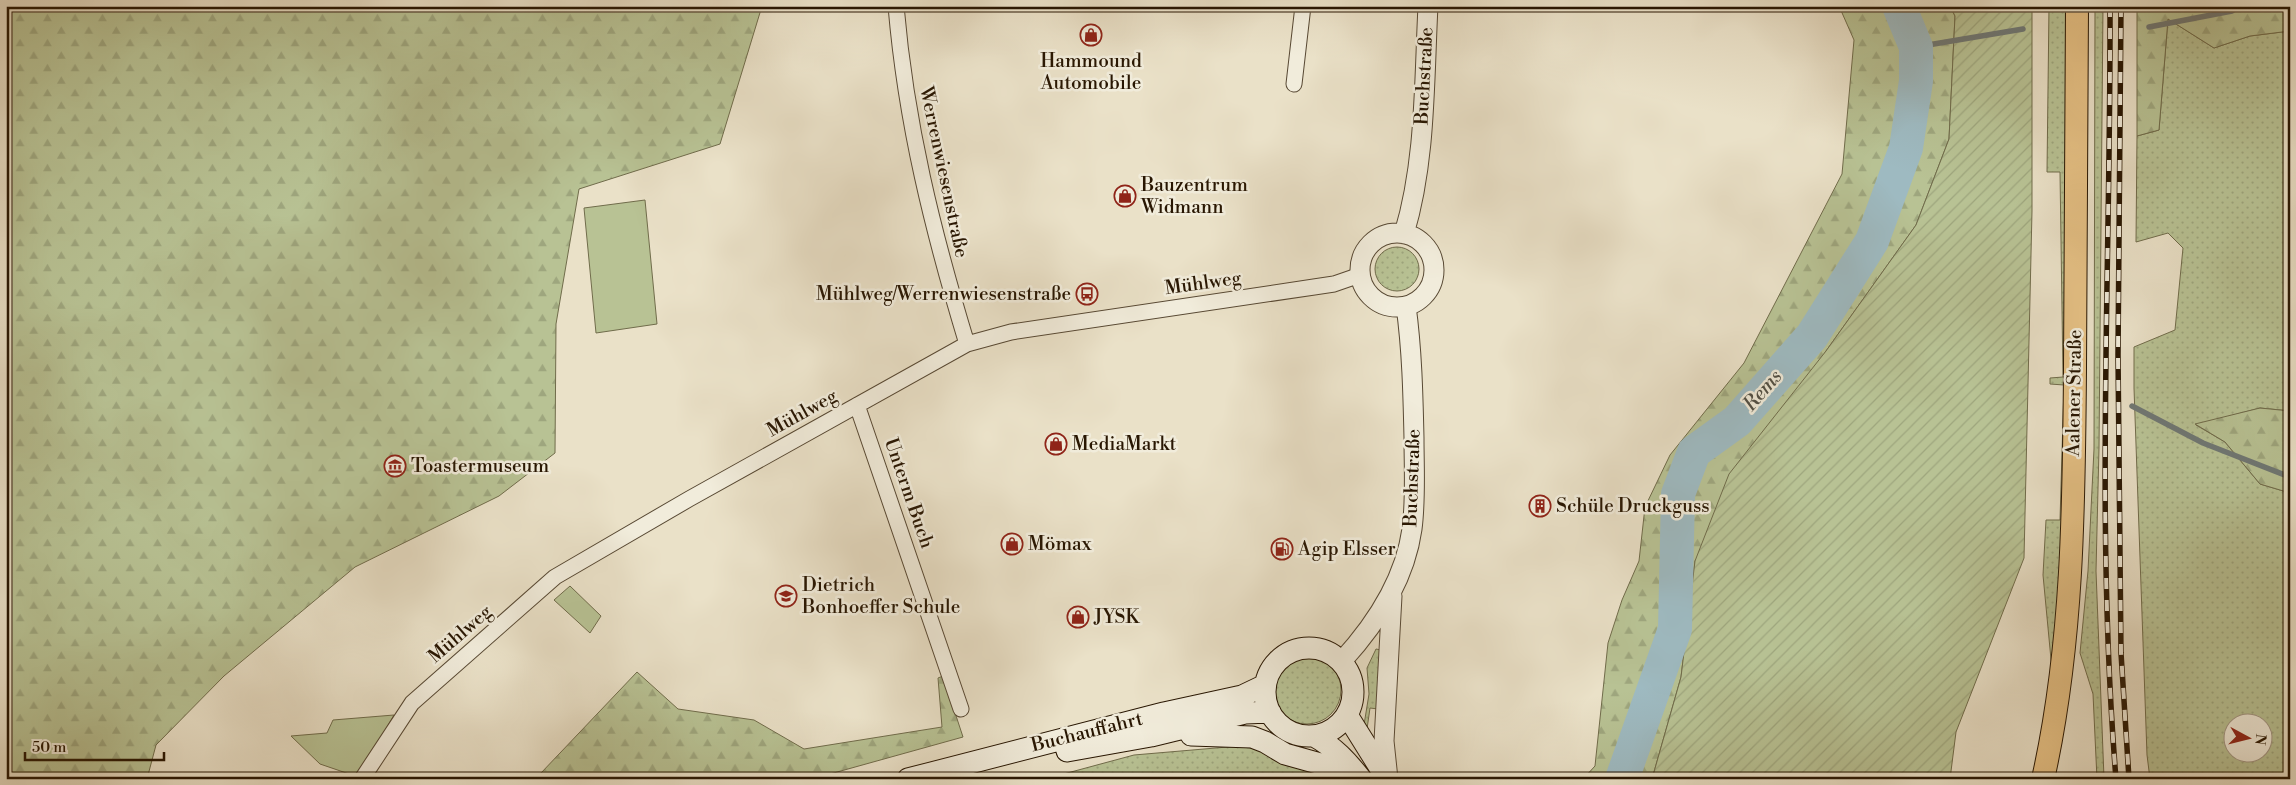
<svg xmlns="http://www.w3.org/2000/svg" width="2296" height="785" font-family="'Libre Bodoni',serif">
  <defs>
    <pattern id="grass-dots" width="8" height="8" patternUnits="userSpaceOnUse" patternTransform="scale(1.25)"><rect width="8" height="8" fill="#b8c294"/><path d="M2 2h.1M6 6h.1" fill="none" stroke="#9ea67e" stroke-width="1.8" stroke-linecap="round"/></pattern>
    <pattern id="forest-firs" width="22" height="20" patternUnits="userSpaceOnUse" patternTransform="scale(1.25)"><rect width="22" height="20" fill="#b8c294"/><path d="M5 1l3.5 6h-7zM16 11l3.5 6h-7z" fill="#9ea67e"/></pattern>
    <pattern id="garden-furrows" width="10" height="10" patternUnits="userSpaceOnUse" patternTransform="scale(1.25)"><rect width="10" height="10" fill="#b8c294"/><path d="M-1 1l2-2M0 10L10 0M9 11l2-2" fill="none" stroke="#9ea67e"/></pattern>
  </defs>
  <rect width="100%" height="100%" fill="#eae1c8"/>
  <filter id="stains"><feTurbulence type="fractalNoise" baseFrequency=".004" numOctaves="4"/><feColorMatrix values="0 0 0 0 .2 0 0 0 0 .09 0 0 0 0 .02 0 0 0 .5 -.17"/></filter>
  <radialGradient id="worn" r=".72"><stop offset=".6" stop-color="#630" stop-opacity="0"/><stop offset="1" stop-color="#630" stop-opacity=".3"/></radialGradient>
  <path fill="url(#grass-dots)" stroke="#706c4b" fill-rule="evenodd" d="M2049 6H2069L2067 479 2052 670 2043 575 2046 520H2060L2064 385 2050 384V378L2063 377 2060 172H2047Z
    M2095 6H2103L2099 448 2096 571 2104 778 2097 779 2093 694 2080 653 2088 571 2094 449Z
    M2168 19 2214 48 2250 36 2290 31V411L2260 408 2196 425 2225 442 2260 484 2290 493V779H2150L2147 755 2134 388V347L2175 330 2183 248 2168 233 2136 242 2137 136 2159 130ZM2234 722H2264V752H2234Z
    M1375 269a22 22 0 1 1 44 0a22 22 0 1 1-44 0Z
    M1376 649 1381 650 1378 709 1370 708 1366 736 1363 731 1369 694 1367 668Z
    M1273 690a34 34 0 1 1 68 0a34 34 0 1 1-68 0Z
    M1239 746C1268 751 1305 759 1328 779L1292 776 1276 779H1232L1230 773 1217 779H1045L1134 755Z"/>
  <path fill="url(#forest-firs)" stroke="#706c4b" d="M6 6H762L720 144 579 189 556 324 555 453 499 496 355 567 224 676 156 745 147 779H6Z
    M1839 6H1950L1955 16 1949 139 1916 225 1826 351 1695 561 1681 677 1652 779H1583L1595 766 1608 643 1622 600 1639 561 1645 507 1670 455 1744 363 1842 174 1854 40Z
    M2137 6H2290V31L2250 36 2214 48 2168 19 2159 130 2137 136Z
    M2260 408 2290 411V493L2260 484 2225 442 2195 424Z
    M637 672 678 709 754 720 804 749 942 727 938 678 943 676 963 737 812 779H529L541 773Z"/>
  <path fill="#b8c294" stroke="#706c4b" d="M645 200 657 324 596 333 584 208Z
    M570 586 601 616 590 633 554 600Z
    M394 715 358 777 320 764 291 736 327 733 333 720Z"/>
  <path fill="url(#garden-furrows)" stroke="#706c4b" d="M1950 6H2032V211L2024 558 1956 732 1950 779H1652L1681 677 1695 561 1729 474 1826 351 1916 225 1949 139 1955 16Z"/>
  <g fill="none" stroke-linecap="round" stroke-linejoin="round">
    <path stroke="#6f7875" stroke-width="5.5" d="M2149 27 2232 11 2239 6
      M1916 47 2023 29
      M2132 406 2203 443 2290 477"/>
    <path stroke="#9ebac1" stroke-width="34" d="M1622 779 1675 629 1678 494 1694 452 1737 421 1812 336 1872 241 1906 148 1916 81V47L1899 6"/>
    <g stroke="#584934" stroke-width="17">
      <path id="minor" d="M896 6C906 124 933 232 967 344
        M1294 84 1303 6
        M857 405 961 709
        M362 779 412 703 555 577 689 499 967 344 1011 332 1314 287 1334 284 1360 275"/>
    </g>
    <g stroke="#584934" stroke-width="21">
      <path id="tertiary" d="M1360 270a37 37 0 1 1 74 0a37 37 0 1 1-74 0Z
        M1404 234C1426 161 1424 82 1428 6
        M1342 661C1375 625 1405 579 1412 529 1416 499 1414 468 1414 438 1413 394 1412 350 1406 306
        M1388 779 1384 741 1392 596"/>
    </g>
    <g stroke="#281602" stroke-width="23">
      <path id="secondary" d="M1265 692a44 44 0 1 1 88 0a44 44 0 1 1-88 0Z
        M1347 715 1387 779
        M1191 735 1252 737 1265 742 1285 754 1328 766 1348 779
        M1314 736C1334 747 1347 761 1361 779
        M1067 751 1151 736 1245 713 1270 712
        M908 779 1164 713 1242 696 1265 685"/>
    </g>
    <g stroke="#281602" stroke-width="24">
      <path id="primary" d="M2043 779C2073 645 2074 505 2075 368 2076 248 2077 127 2077 6"/>
    </g>
    <use href="#minor" stroke="#f1ecdb" stroke-width="15"/>
    <use href="#tertiary" stroke="#f1ecdb" stroke-width="19"/>
    <use href="#secondary" stroke="#f1ecdb" stroke-width="21"/>
    <use href="#primary" stroke="#e5c084" stroke-width="22"/>
    <g stroke="#281602" stroke-width="5.5">
      <path id="rail" d="M2110 6C2111 264 2095 522 2116 779
        M2121 6 2118 355 2121 653 2129 779"/>
    </g>
    <use href="#rail" stroke="#f1ecdb" stroke-width="4" stroke-dasharray="11" stroke-linecap="butt"/>
  </g>
  <defs>
    <g id="shop-ring" transform="scale(1.125)"><circle r="9.5" fill="#f1ecdb" stroke="#8f2418" stroke-width="1.5"/><path d="M-5-2.5h2.3a2.7 3.5 0 0 1 5.4 0H5L5.5 6h-11ZM-1.5-2.5h3a1.5 2.3 0 0 0-3 0Z" fill="#8f2418"/></g>
    <g id="bus-ring" transform="scale(1.125)"><circle r="9.5" fill="#f1ecdb" stroke="#8f2418" stroke-width="1.5"/><path d="M-5-6H5V4H4V6H2V4H-2V6H-4V4H-5ZM-3.5-4V0h7V-4ZM-3.5 1.2v1.5H-2V1.2ZM2 1.2v1.5H3.5V1.2Z" fill="#8f2418"/></g>
    <g id="museum-ring" transform="scale(1.125)"><circle r="9.5" fill="#f1ecdb" stroke="#8f2418" stroke-width="1.5"/><path d="M0-6L6-3V-2H-6V-3ZM-5-1h2V3h-2ZM-1-1h2V3h-2ZM3-1h2V3H3ZM-6 4H6V6H-6Z" fill="#8f2418"/></g>
    <g id="building-ring" transform="scale(1.125)"><circle r="9.5" fill="#f1ecdb" stroke="#8f2418" stroke-width="1.5"/><path d="M-4-6H4V6H1V3H-1V6H-4ZM-2.5-4.3h1.7v1.8h-1.7ZM.8-4.3h1.7v1.8H.8ZM-2.5-1h1.7V.8h-1.7ZM.8-1h1.7V.8H.8Z" fill="#8f2418"/></g>
    <g id="fuel-ring" transform="scale(1.125)"><circle r="9.5" fill="#f1ecdb" stroke="#8f2418" stroke-width="1.5"/><path d="M-5.5-6h7V0h2V4h1.3V-2.5L3-4.5l.8-.8L6-3V5H2.5V1h-1V6h-7ZM-4.2-4.7v3.2H.2V-4.7Z" fill="#8f2418"/></g>
    <g id="school-ring" transform="scale(1.125)"><circle r="9.5" fill="#f1ecdb" stroke="#8f2418" stroke-width="1.5"/><path d="M0-5L7-2L0 1L-7-2ZM-4 1L0 2.5L4 1V4Q0 6-4 4Z" fill="#8f2418"/></g>
  </defs>
  <g fill-rule="evenodd">
    <use href="#shop-ring" x="1091" y="35"/>
    <use href="#shop-ring" x="1125" y="196"/>
    <use href="#bus-ring" x="1087" y="294"/>
    <use href="#shop-ring" x="1056" y="444"/>
    <use href="#museum-ring" x="395" y="466"/>
    <use href="#building-ring" x="1540" y="506"/>
    <use href="#shop-ring" x="1012" y="544"/>
    <use href="#fuel-ring" x="1282" y="549"/>
    <use href="#school-ring" x="786" y="596"/>
    <use href="#shop-ring" x="1078" y="617"/>
  </g>
  <g text-anchor="middle" dominant-baseline="central" stroke-width="5" stroke-linejoin="round" paint-order="stroke">
    <g font-size="19" fill="#281602" stroke="#f1ecdb" text-anchor="start">
      <text x="1091" y="61" text-anchor="middle">Hammound<tspan x="1091" dy="22">Automobile</tspan></text>
      <text x="1141" y="185">Bauzentrum<tspan x="1141" dy="22">Widmann</tspan></text>
      <text x="1071" y="294" text-anchor="end">Mühlweg/Werrenwiesenstraße</text>
      <text x="1072" y="444">MediaMarkt</text>
      <text x="411" y="466">Toastermuseum</text>
      <text x="1556" y="506">Schüle Druckguss</text>
      <text x="1028" y="544">Mömax</text>
      <text x="1298" y="549">Agip Elsser</text>
      <text x="802" y="585">Dietrich<tspan x="802" dy="22">Bonhoeffer Schule</tspan></text>
      <text x="1094" y="617">JYSK</text>
    </g>
    <g font-size="19" fill="#281602" stroke="#f1ecdb">
      <text transform="translate(1424 76) rotate(-87)">Buchstraße</text>
      <text transform="translate(944 172) rotate(78)">Werrenwiesenstraße</text>
      <text transform="translate(1203 283) rotate(-8)">Mühlweg</text>
      <text transform="translate(2074 393) rotate(-89)">Aalener Straße</text>
      <text transform="translate(802 413) rotate(-29)">Mühlweg</text>
      <text transform="translate(1412 478) rotate(-88)">Buchstraße</text>
      <text transform="translate(909 493) rotate(71)">Unterm Buch</text>
      <text transform="translate(460 634) rotate(-41)">Mühlweg</text>
      <text transform="translate(1087 732) rotate(-14)">Buchauffahrt</text>
    </g>
    <g font-size="20" font-style="italic" fill="#514f45" stroke="#f1ecdb">
      <text transform="translate(1763 391) rotate(-49)">Rems</text>
    </g>
  </g>
  <rect width="2296" height="785" fill="none" stroke="#eae1c8" stroke-width="25"/>
  <rect x="8" y="8" width="2281" height="770" fill="none" stroke="#281602" stroke-width="2.5"/>
  <rect x="12" y="12" width="2271" height="760" fill="none" stroke="#281602"/>
  <g transform="translate(2248 738) rotate(97)"><circle r="24" fill="#f1ecdb" stroke="#a19684"/>
  <path d="M0-4L9 19L0 12L-9 19Z" fill="#8f2418"/>
  <text y="-8" font-size="14" font-weight="bold" text-anchor="middle" fill="#281602">N</text>
  </g>
  <path d="M25 752v8h139v-8" fill="none" stroke="#281602" stroke-width="2.5"/>
  <text x="32" y="752" font-size="15" fill="#281602" stroke="#f1ecdb" stroke-width="4" paint-order="stroke">50 m</text>
  <rect width="100%" height="100%" filter="url(#stains)"/>
  <rect width="100%" height="100%" fill="url(#worn)"/>
</svg>
